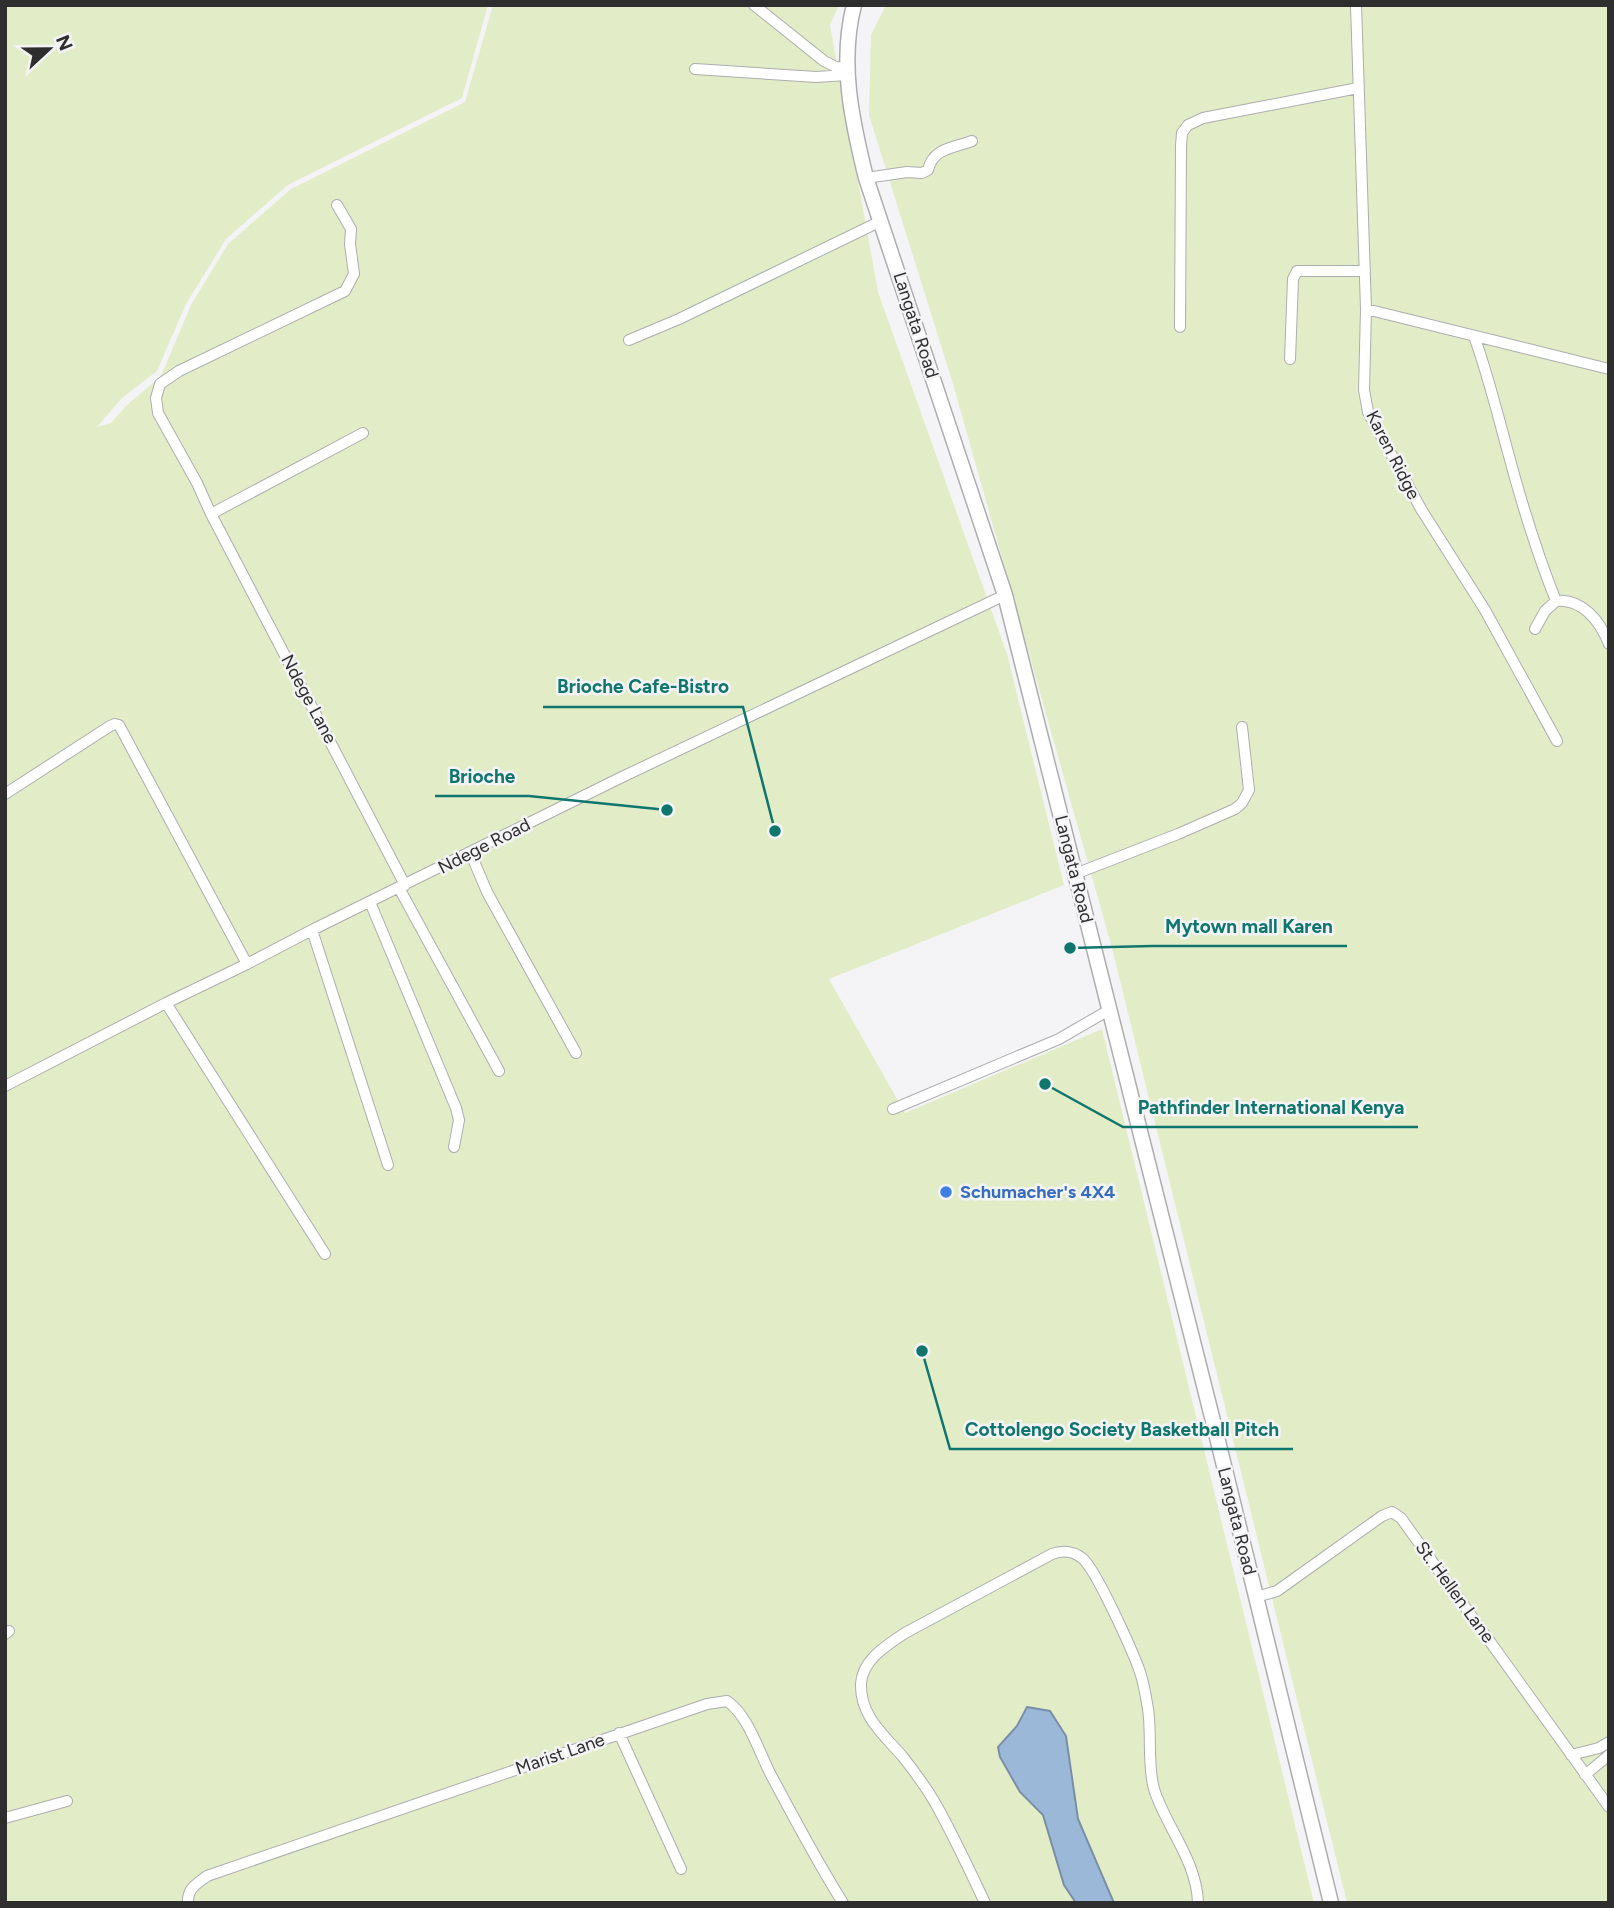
<svg xmlns="http://www.w3.org/2000/svg" width="1614" height="1908" font-family="Figtree,sans-serif">
  <rect width="100%" height="100%" fill="#f4f4f6"/>
  <path fill="#e2edc8" d="M5 5H488L462 98 288 185 226 239 186 304 157 371 122 398 97 427 111 423 127 405 161 376 191 305 228 244 291 189 465 102 493 5H839L830 25 878 292 1007 654 1064 885 829 979 905 1113 1102 1029 1314 1903H5Z
    M886 5H1609V1903H1347L1112 948 953 384 869 115 871 35Z"/>
  <path fill="#9bb8d9" stroke="#7a8fa6" stroke-width="2" d="M1027 1707 1050 1711 1066 1736 1078 1819 1114 1903H1076L1064 1885 1043 1815 1020 1792 1000 1757 998 1747 1017 1726Z"/>
  <g fill="none" stroke-linecap="round" stroke-linejoin="round">
    <g stroke="#acadae" stroke-width="12">
      <path id="minor" d="M754 5 824 61 836 67 847 68
        M1356 5 1366 309 1364 390 1368 412 1421 509 1485 610 1557 741
        M695 69 816 77 847 75
        M866 178 907 172 922 173 928 170C933 148 953 148 972 141
        M337 205 351 229 350 244 354 274 345 291 179 371 160 384 156 398 158 413 197 483 211 514 405 885
        M1366 309 1609 369
        M1180 327 1181 146 1182 133 1188 125 1203 118 1358 88
        M1474 336C1487 372 1496 408 1506 445 1520 498 1536 551 1556 601L1545 611 1535 629
        M629 340 679 319 881 221
        M1290 359 1293 279 1297 271H1365
        M211 514 363 433
        M1556 601C1582 598 1600 621 1609 644
        M5 794 110 726 115 724 119 725 247 964
        M470 852 487 892 576 1053
        M1075 874 1178 834 1235 809 1242 803 1249 790 1242 727
        M399 888 499 1071
        M370 902 456 1108 459 1120 454 1147
        M312 930 388 1165
        M166 1003 325 1254
        M5 1086 166 1003 247 964 312 930 620 778 1005 595
        M893 1109 1059 1039 1109 1010
        M1256 1597 1277 1591 1382 1516 1392 1512 1401 1518 1609 1807
        M5 1634 9 1631
        M619 1733 681 1869
        M1571 1755 1599 1748 1609 1742
        M1585 1775 1609 1755
        M5 1818 67 1801
        M188 1903C187 1888 197 1884 207 1876L707 1704 727 1701C748 1715 759 1752 771 1775 794 1818 817 1862 843 1903
        M985 1903C969 1869 953 1834 934 1801 925 1786 914 1771 903 1757 884 1735 860 1716 861 1684 862 1660 887 1645 905 1633L1052 1554C1062 1550 1073 1551 1082 1558 1096 1569 1133 1652 1140 1672 1144 1684 1146 1697 1148 1709 1152 1735 1147 1763 1154 1789 1166 1827 1197 1861 1198 1903"/>
    </g>
    <g stroke="#acadae" stroke-width="17">
      <path id="secondary" d="M854 5C839 63 852 121 866 178L1005 595 1215 1429 1331 1903"/>
    </g>
    <use href="#minor" stroke="#fff" stroke-width="10"/>
    <use href="#secondary" stroke="#fff" stroke-width="14"/>
  </g>
  <circle fill="#3f7fe0" stroke="#f4f4f6" stroke-width="2.5" cx="946" cy="1192" r="7"/>
  <g text-anchor="middle" dominant-baseline="central" stroke-width="5" stroke-linejoin="round" paint-order="stroke">
    <g font-size="18" fill="#2e2e2f" stroke="#f4f4f6">
      <text transform="translate(916 325) rotate(72)">Langata Road</text>
      <text transform="translate(1393 455) rotate(63)">Karen Ridge</text>
      <text transform="translate(309 699) rotate(62)">Ndege Lane</text>
      <text transform="translate(484 846) rotate(-27)">Ndege Road</text>
      <text transform="translate(1074 869) rotate(76)">Langata Road</text>
      <text transform="translate(1237 1521) rotate(76)">Langata Road</text>
      <text transform="translate(1455 1592) rotate(54)">St. Hellen Lane</text>
      <text transform="translate(560 1754) rotate(-19)">Marist Lane</text>
    </g>
    <g font-size="18" font-weight="bold" fill="#366cbe" stroke="#f4f4f6" text-anchor="start">
      <text x="960" y="1192">Schumacher's 4X4</text>
    </g>
  </g>
  <path fill="none" stroke="#0f766e" stroke-width="2.5" d="M775 831L743 707H543M667 810L529 796H435M1070 948L1152 946H1347M1045 1084L1123 1127H1418M922 1351L950 1449H1293"/>
  <g fill="#0f766e" stroke="#f4f4f6" stroke-width="2.5">
    <circle cx="775" cy="831" r="7"/>
    <circle cx="667" cy="810" r="7"/>
    <circle cx="1070" cy="948" r="7"/>
    <circle cx="1045" cy="1084" r="7"/>
    <circle cx="922" cy="1351" r="7"/>
  </g>
  <g font-size="19" text-anchor="middle" font-weight="bold" fill="#0f766e" stroke="#f4f4f6" stroke-width="5" stroke-linejoin="round" paint-order="stroke">
    <text x="643" y="693">Brioche Cafe-Bistro</text>
    <text x="482" y="783">Brioche</text>
    <text x="1249" y="933">Mytown mall Karen</text>
    <text x="1271" y="1114">Pathfinder International Kenya</text>
    <text x="1122" y="1436">Cottolengo Society Basketball Pitch</text>
  </g>
  <rect width="1614" height="1908" fill="none" stroke="#2e2e2f" stroke-width="14"/>
  <g transform="translate(49 49) rotate(68)" stroke="#f4f4f6" stroke-width="5" paint-order="stroke">
  <path d="M0-5L12 26L0 18L-12 26Z" fill="#2e2e2f"/>
  <text y="-10" font-size="19" font-weight="bold" text-anchor="middle" fill="#2e2e2f">N</text>
  </g>
</svg>
